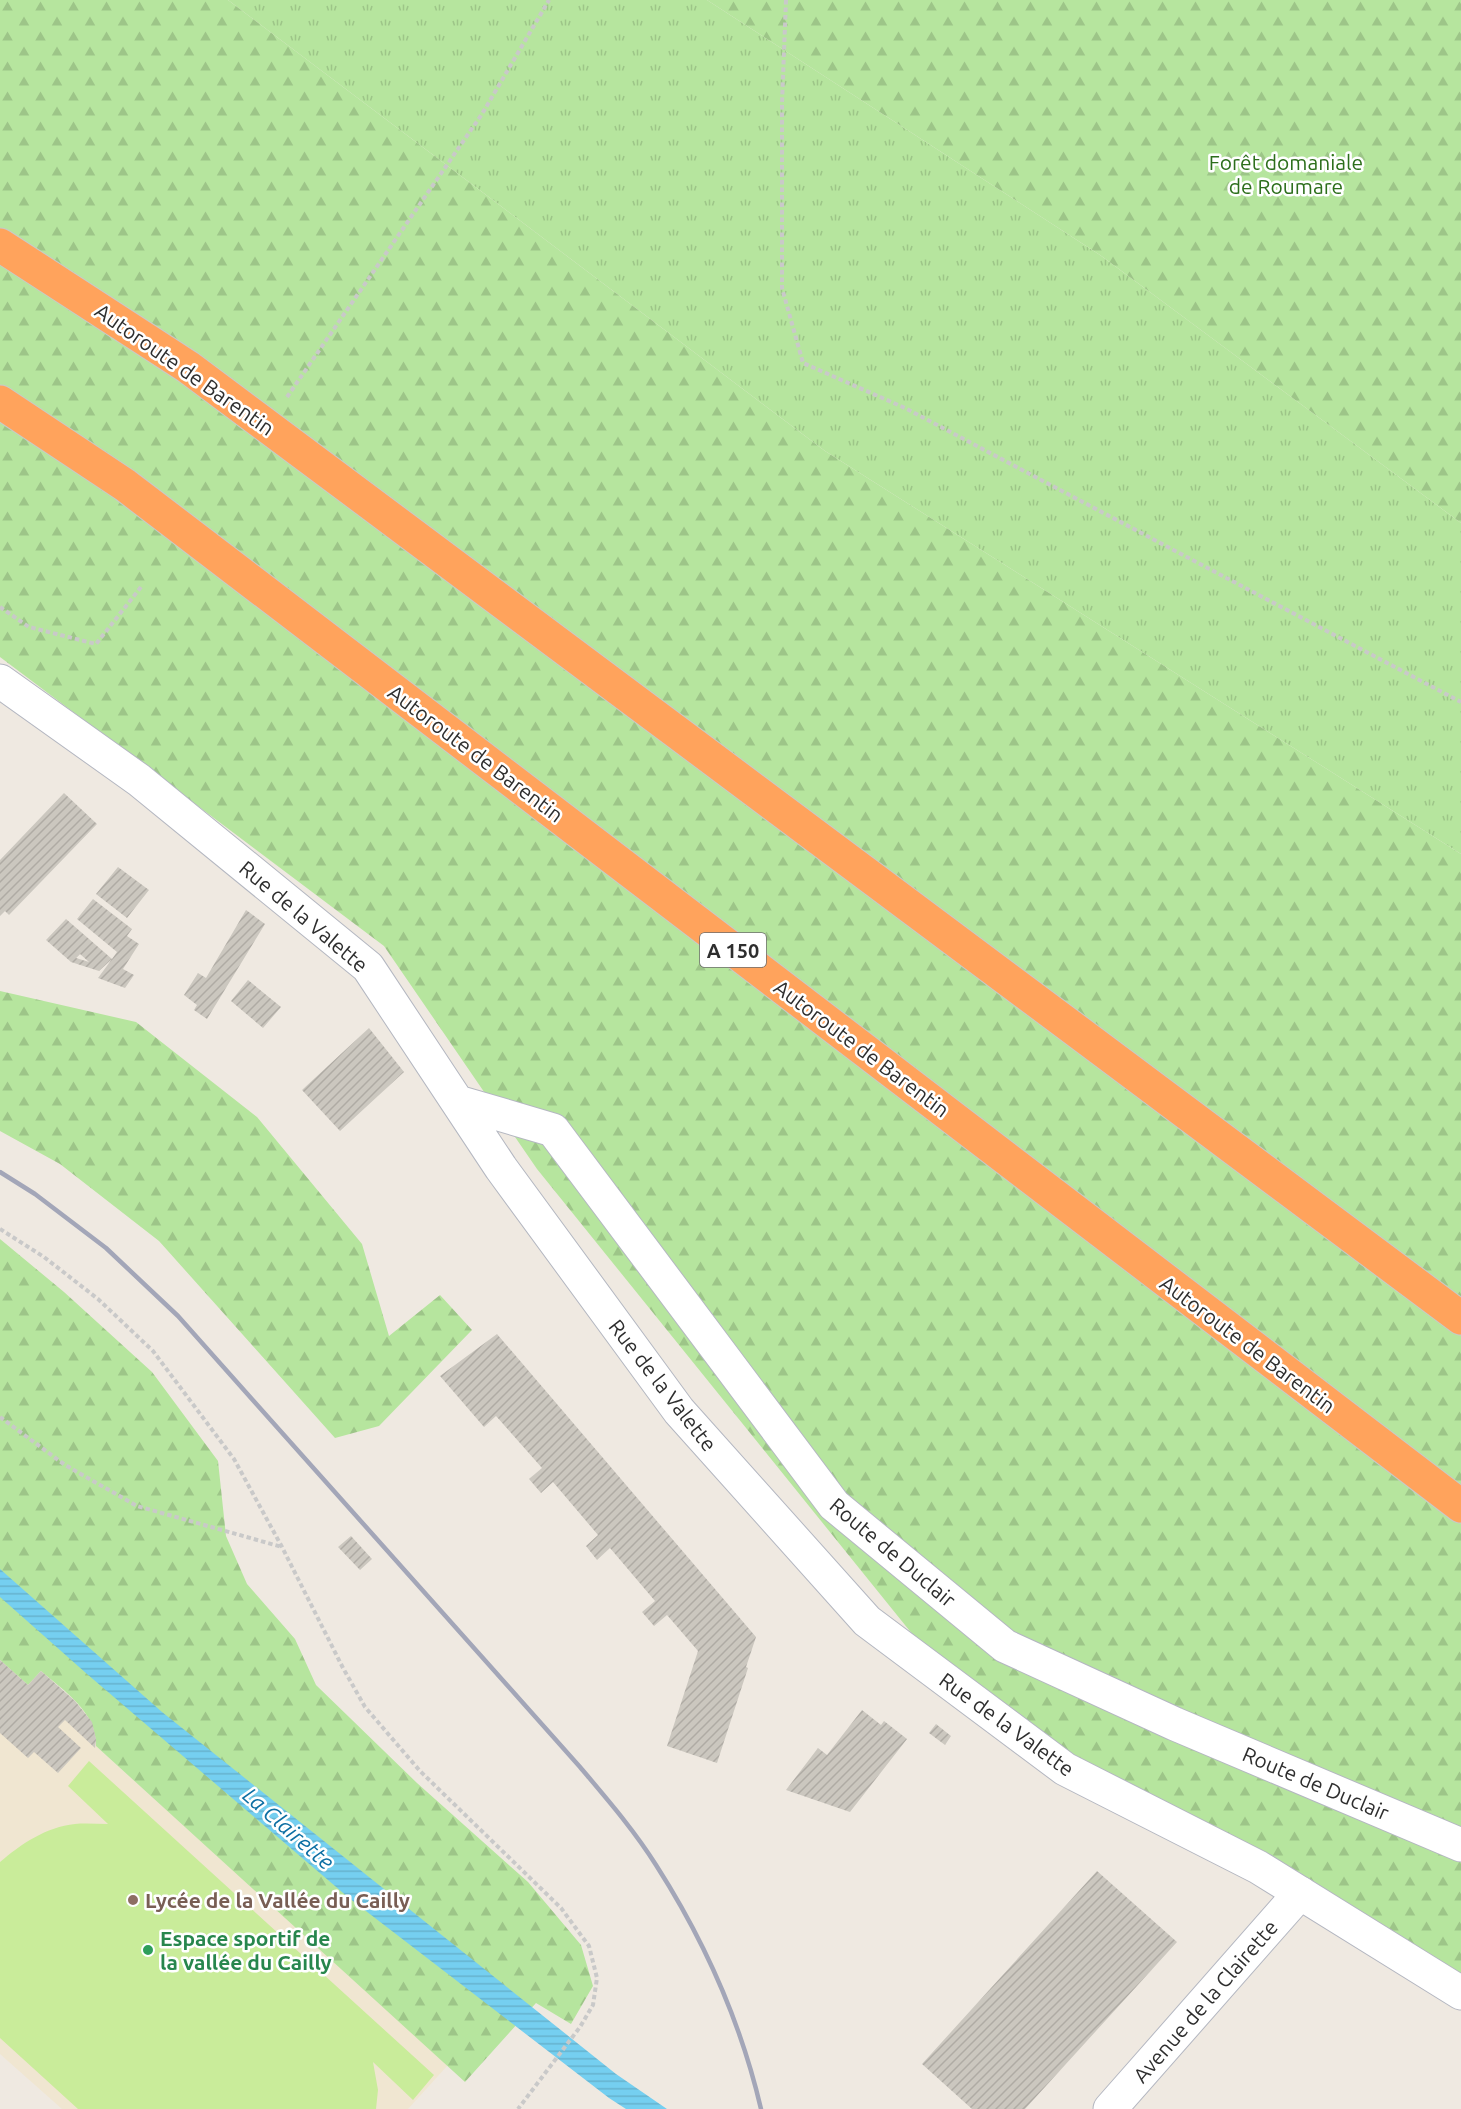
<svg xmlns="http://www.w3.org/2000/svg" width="1461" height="2109" font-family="Ubuntu,sans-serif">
  <defs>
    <pattern id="grass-tufts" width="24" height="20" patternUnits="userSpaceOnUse" patternTransform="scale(1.5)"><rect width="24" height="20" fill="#b6e59e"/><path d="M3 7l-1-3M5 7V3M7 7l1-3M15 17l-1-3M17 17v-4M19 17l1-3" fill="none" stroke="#9dc588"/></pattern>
    <pattern id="forest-firs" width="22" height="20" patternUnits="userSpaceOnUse" patternTransform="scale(1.5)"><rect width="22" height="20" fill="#b6e59e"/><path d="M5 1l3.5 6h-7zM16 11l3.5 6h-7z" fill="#9dc588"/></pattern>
    <pattern id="water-rules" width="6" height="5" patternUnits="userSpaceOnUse" patternTransform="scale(1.5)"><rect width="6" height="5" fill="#75cff0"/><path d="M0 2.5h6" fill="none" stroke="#66b2ce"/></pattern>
    <pattern id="building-hatch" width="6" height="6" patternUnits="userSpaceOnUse" patternTransform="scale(1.5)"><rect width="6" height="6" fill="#cbc7bf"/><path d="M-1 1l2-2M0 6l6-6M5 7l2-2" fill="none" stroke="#afaba4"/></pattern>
  </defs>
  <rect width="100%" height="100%" fill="#efe9e1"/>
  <path fill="#f0e6d1" d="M0 1660 28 1685 41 1671 75 1701 92 1722 95 1731 96 1746 448 2065 408 2109H62L0 2054Z"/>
  <path fill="url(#grass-tufts)" d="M228 0H707L1100 255 1461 523V854L825 451Z"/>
  <path fill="url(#forest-firs)" d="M0 0H228L825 451 1461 854V1990L955 1687 537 1169 384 946 0 657Z
    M707 0H1461V523L1100 255Z
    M0 991 136 1022 257 1117 362 1244 389 1336 440 1295 472 1330 379 1426 335 1438 159 1241 60 1164 0 1131Z
    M0 1239 64 1292 152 1372 218 1461 226 1536 247 1584 295 1639 316 1685 417 1783 528 1882 581 1945 593 1986 571 2024 536 2003 465 2082 96 1746C97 1712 64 1691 41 1671L28 1685 0 1660Z"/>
  <path fill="#c9ec9a" d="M89 1761 434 2075 413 2100 373 2062 378 2090 376 2109H78L0 2038V1862C21 1844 46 1827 75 1824 85 1823 97 1824 108 1824L68 1786Z"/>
  <path fill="url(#water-rules)" d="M0 1569 162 1712 616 2074 667 2109H626L609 2098 349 1898 87 1674 0 1597Z"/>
  <path fill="url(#building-hatch)" fill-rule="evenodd" d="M64 793 97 824 9 915 5 911 0 916V860Z
    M118 867 149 890 127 918 96 894Z
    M93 899 132 929 127 936 139 944 123 969 134 975 125 988 98 978 112 959 99 971 71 962 46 940 66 919 112 959 117 952 77 919ZM80 954 89 962 76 958Z
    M246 910 265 924 207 1019 194 1010 197 1005 184 995 198 973 206 978Z
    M248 980 281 1007 263 1028 231 1001Z
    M369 1028 404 1072 340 1131 302 1090Z
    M497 1334 756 1637 746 1667 748 1668 717 1763 667 1746 698 1651 667 1615 654 1626 642 1612 655 1601 610 1548 597 1560 586 1546 598 1535 553 1482 541 1493 529 1479 542 1468 496 1416 484 1427 440 1376Z
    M351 1536 372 1559 360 1570 338 1547Z
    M0 1660 28 1685 41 1671 75 1701 92 1722 96 1739 95 1748 65 1720 58 1727 81 1748 58 1773 34 1752 28 1758 0 1733Z
    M862 1710 881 1725 884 1721 907 1739 850 1812 786 1790 818 1748 827 1755Z
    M936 1724 951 1736 945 1745 929 1733Z
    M1097 1871 1177 1942 1025 2109H972L922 2064Z"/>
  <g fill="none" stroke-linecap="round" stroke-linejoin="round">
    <g stroke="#b4b7c1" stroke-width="35">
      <path id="street" d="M1110 2109 1300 1893"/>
    </g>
    <g stroke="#b4b7c1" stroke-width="35">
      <path id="secondary" d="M0 681 139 780 368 967 501 1168 679 1411 867 1621 1065 1769 1258 1867 1461 1993
        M458 1102 553 1130 834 1505 1005 1646 1175 1724 1461 1845"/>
    </g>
    <g stroke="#c9c9c9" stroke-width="35">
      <path id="highway" d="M0 245 188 367 1461 1318
        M0 402 125 485 1461 1506"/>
    </g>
    <path stroke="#c9c9c9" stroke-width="4" stroke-dasharray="4.5 3" stroke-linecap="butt" d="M786 0 782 103V288L803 363 905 408 1461 702
      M287 397 482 114 549 0
      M0 607 29 627 96 644 141 587
      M0 1229 44 1257 98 1299 153 1351 234 1459 282 1547 343 1668 365 1707 420 1771 561 1908 589 1946 597 1978 593 2005 580 2027 518 2109
      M0 1417 65 1465 137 1506 282 1547"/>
    <use href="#street" stroke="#fff" stroke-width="33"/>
    <use href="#secondary" stroke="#fff" stroke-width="33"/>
    <use href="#highway" stroke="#ffa35c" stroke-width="33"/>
    <path stroke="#a3a6b8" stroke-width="4.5" d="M0 1172 35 1194 106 1248 178 1316 580 1767C607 1799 634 1830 656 1865 704 1940 741 2023 761 2109"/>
  </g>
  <circle fill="#8d6e63" stroke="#fff" stroke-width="2" cx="133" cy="1900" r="6"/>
  <circle fill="#2e9e5b" stroke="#fff" stroke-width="2" cx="148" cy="1950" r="6"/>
  <g text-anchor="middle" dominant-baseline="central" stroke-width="5" stroke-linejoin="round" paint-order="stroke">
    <rect fill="#fff" stroke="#6d6d6d" stroke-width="1.5" x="700" y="933" width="66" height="34" rx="4.5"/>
    <g font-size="20" font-weight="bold" fill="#2e2e2e">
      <text x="733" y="950">A 150</text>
    </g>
    <g font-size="21" fill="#2c6e1b" stroke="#fff">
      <text x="1286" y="162">Forêt domaniale<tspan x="1286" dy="24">de Roumare</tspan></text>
    </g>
    <g font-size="21" fill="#2e2e2e" stroke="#fff">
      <text transform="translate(185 369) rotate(35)">Autoroute de Barentin</text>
      <text transform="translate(476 753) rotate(37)">Autoroute de Barentin</text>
      <text transform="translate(304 916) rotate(40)">Rue de la Valette</text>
      <text transform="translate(862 1048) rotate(37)">Autoroute de Barentin</text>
      <text transform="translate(1248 1344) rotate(37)">Autoroute de Barentin</text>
      <text transform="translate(663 1385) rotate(52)">Rue de la Valette</text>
      <text transform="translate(893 1552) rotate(40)">Route de Duclair</text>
      <text transform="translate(1007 1724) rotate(36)">Rue de la Valette</text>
      <text transform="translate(1316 1783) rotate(23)">Route de Duclair</text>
      <text transform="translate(1205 2001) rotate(-49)">Avenue de la Clairette</text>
    </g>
    <g font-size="21" font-weight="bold" fill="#785e54" stroke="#fff" text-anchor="start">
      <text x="145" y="1900">Lycée de la Vallée du Cailly</text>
    </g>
    <g font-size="21" font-weight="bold" fill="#27864d" stroke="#fff" text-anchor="start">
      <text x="160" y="1938">Espace sportif de<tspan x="160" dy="24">la vallée du Cailly</tspan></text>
    </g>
    <g font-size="22" font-style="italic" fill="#0d6fa3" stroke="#fff">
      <text transform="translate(289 1828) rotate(41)">La Clairette</text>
    </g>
  </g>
</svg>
